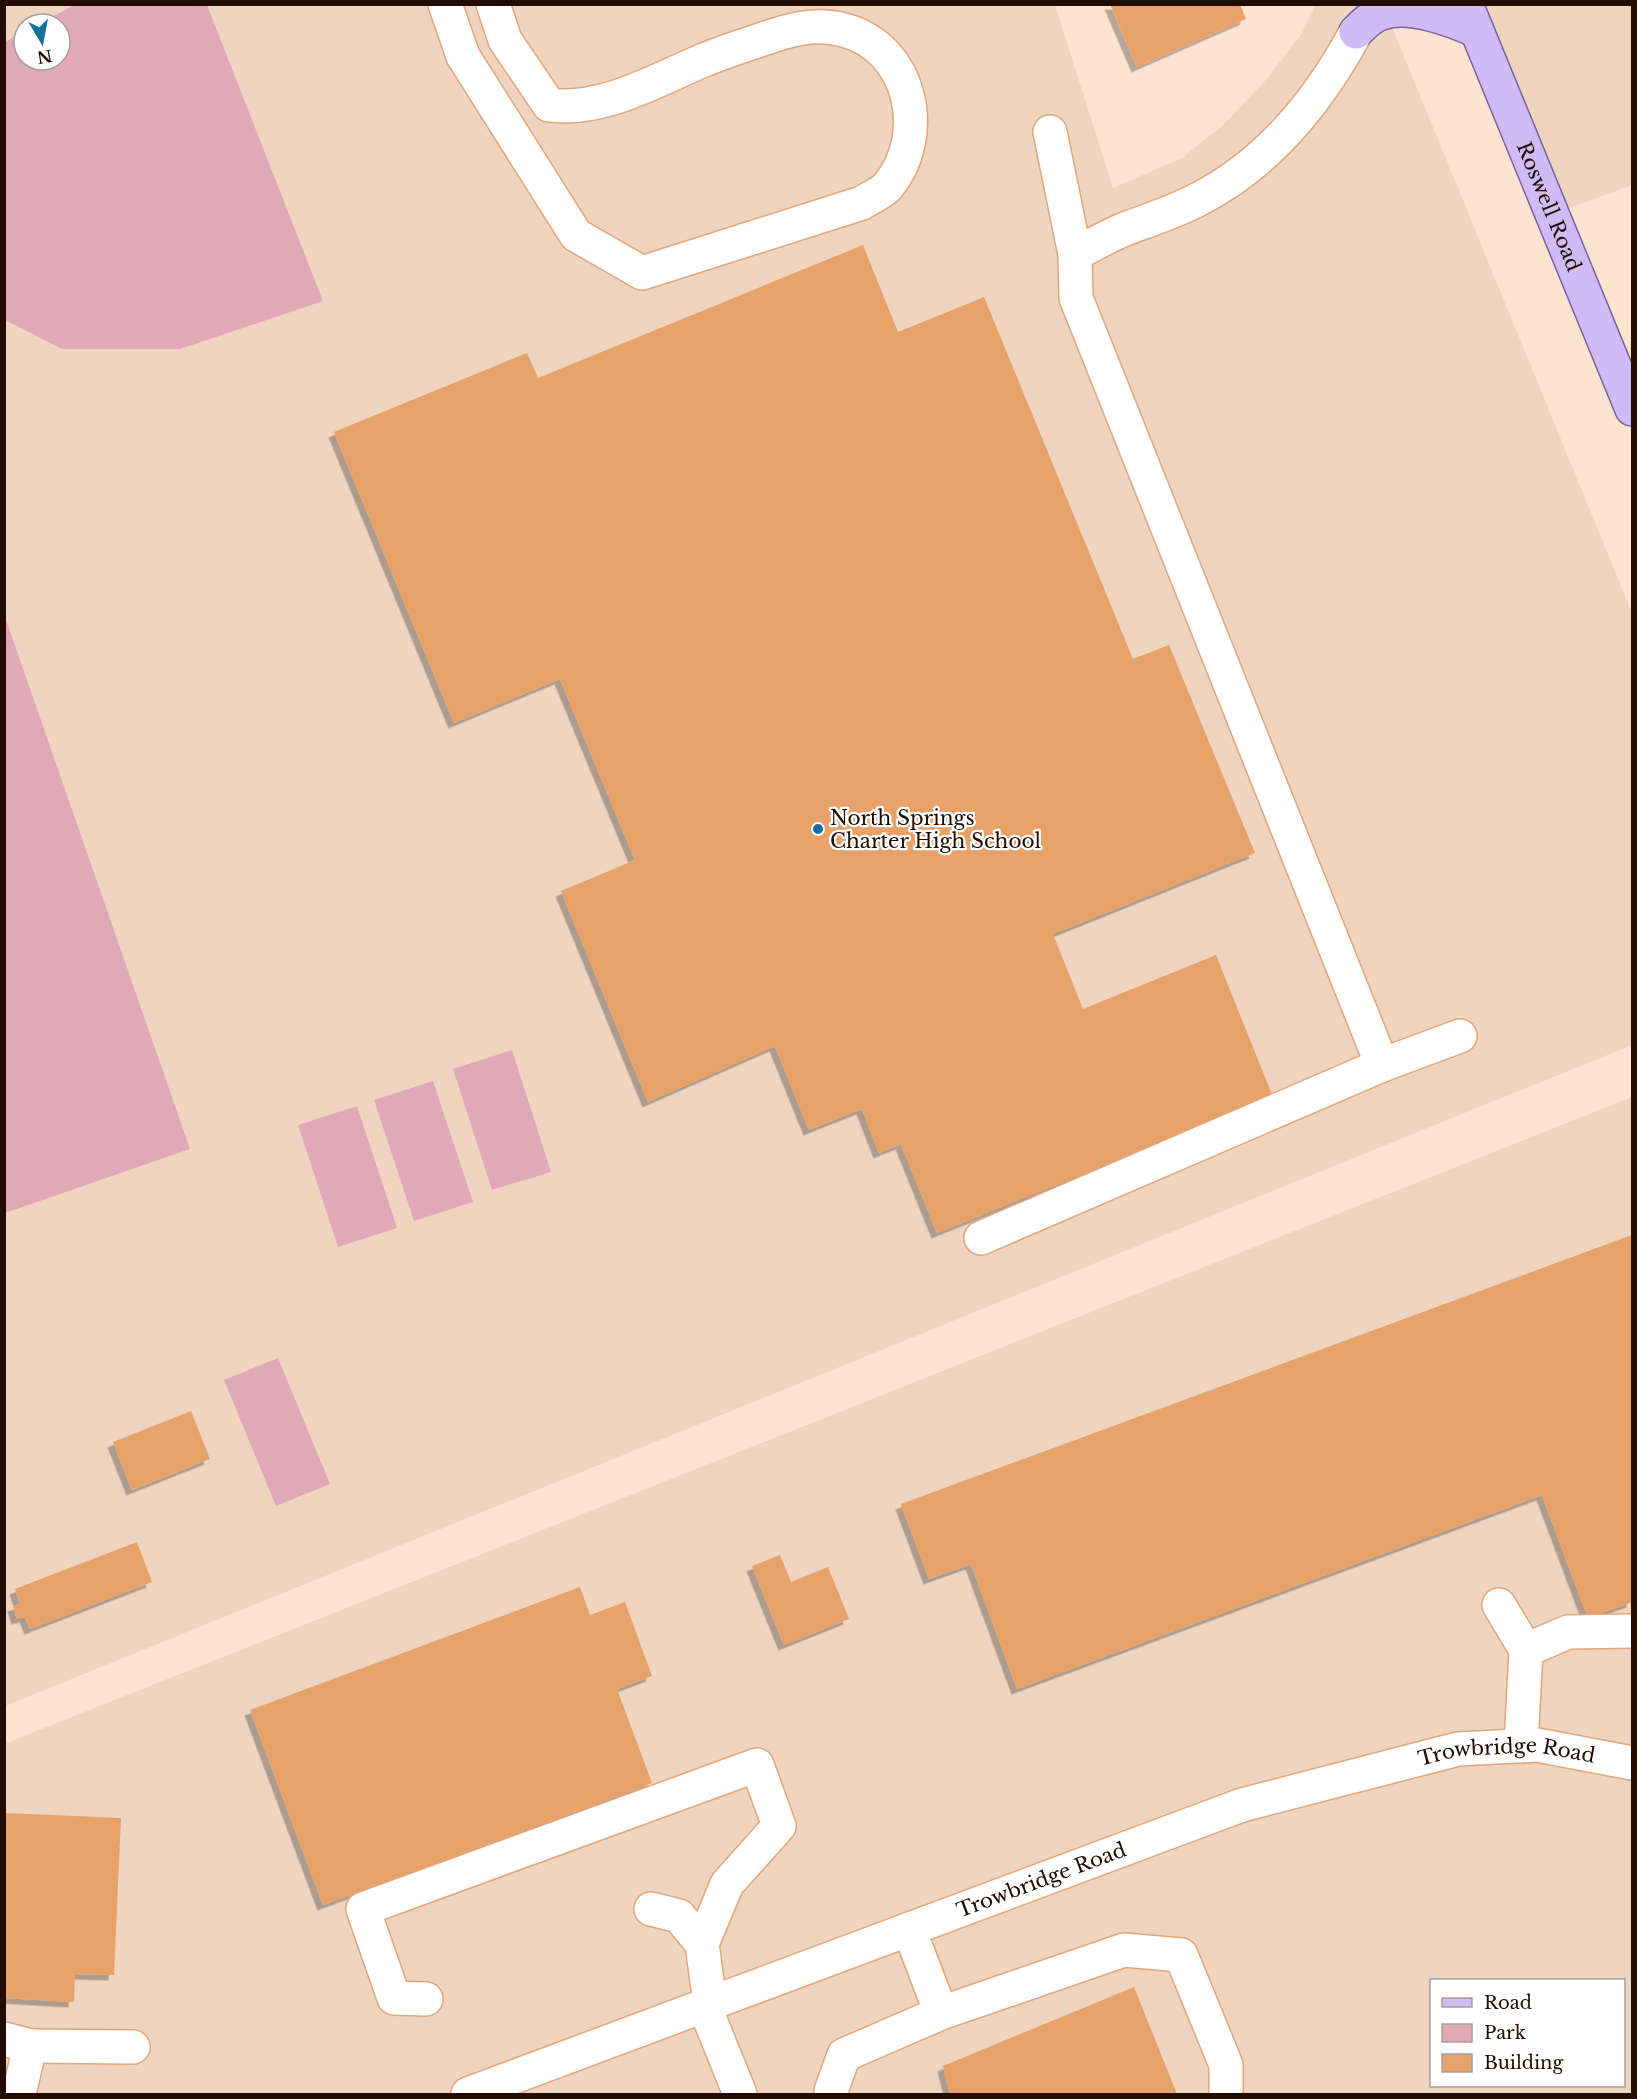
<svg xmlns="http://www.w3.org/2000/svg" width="1637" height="2099" font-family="'Libre Baskerville',serif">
  <defs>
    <filter id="shadow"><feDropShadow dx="-5.5" dy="5.5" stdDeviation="0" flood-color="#0004"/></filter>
  </defs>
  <rect width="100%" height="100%" fill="#fde3d0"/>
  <path fill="#efd4bf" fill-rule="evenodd" d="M5 5H1055L1113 188 1182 158 1222 126 1265 81 1300 36 1316 5H1383L1632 613V1045L5 1706ZM24 24H60V60H24Z
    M1461 5H1632V185L1543 218Z
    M1632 1097V2094H5L4 1744ZM1432 1980H1624V2086H1432Z"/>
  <path fill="#e1a8ba" d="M75 5H207L323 301 180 349H62L5 320V42L24 31V60H60V24H38Z
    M4 614 190 1149 5 1213H4Z
    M512 1050 551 1172 492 1190 453 1069Z
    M433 1081 473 1202 414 1221 374 1100Z
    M357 1106 397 1228 338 1247 298 1125Z
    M278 1358 330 1484 276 1506 224 1380Z"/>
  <path fill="#e7a26b" filter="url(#shadow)" d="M1110 4H1240L1246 19 1137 67Z
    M863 245 898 332 984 297 1133 659 1169 645 1255 853 1053 934 1083 1009 1216 955 1273 1097 937 1233 901 1144 879 1153 862 1109 809 1130 775 1046 648 1102 561 891 635 860 560 679 454 723 334 432 527 353 538 378Z
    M1632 1235V1602L1588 1618 1542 1495 1017 1689 971 1564 929 1579 901 1504Z
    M191 1411 210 1459 132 1490 113 1442Z
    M137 1542 152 1582 30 1629 25 1617 17 1619 13 1606 20 1604 15 1589Z
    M780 1555 791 1582 828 1567 849 1619 784 1645 752 1566Z
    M580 1587 590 1615 625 1602 652 1676 617 1689 652 1783 323 1905 250 1710Z
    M4 1813 121 1818 114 1975 75 1974 74 2002 4 1998Z
    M1134 1987 1177 2094H950L943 2066Z"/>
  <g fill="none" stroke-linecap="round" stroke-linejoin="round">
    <g stroke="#e2a678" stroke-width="36">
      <g id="minor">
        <path d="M445 4 463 56 576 235 642 273 862 203C870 198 882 193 888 186 930 135 912 48 844 30 814 22 789 30 760 40 742 46 723 52 704 60 656 80 603 112 549 105L505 40 493 4"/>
        <path d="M1050 132 1075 254 1076 298 1382 1065"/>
        <path d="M1075 254C1091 246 1108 236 1125 229 1149 220 1174 212 1197 200 1268 164 1319 101 1356 32"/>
        <path d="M981 1238 1382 1065 1460 1036"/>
        <path d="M1499 1605 1526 1650 1521 1746"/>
        <path d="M1526 1650 1568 1632 1632 1631"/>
        <path d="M651 1909 679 1916 702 1944"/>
        <path d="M426 1999 394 1998 363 1909 757 1765 779 1826 727 1884 702 1944 710 2003"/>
        <path d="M704 2005 740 2094"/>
        <path d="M941 2013 1124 1950 1181 1955 1226 2065V2094"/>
        <path d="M4 2039 30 2046 19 2094"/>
        <path d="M30 2046 133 2047"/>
        <path id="s1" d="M468 2094 1242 1805 1458 1749 1537 1745 1632 1763"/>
        <path d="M832 2094 831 2091 844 2055 941 2013 909 1929"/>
      </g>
    </g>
    <g stroke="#7e609b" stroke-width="36">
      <g id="major">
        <path id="s2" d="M1466 4 1632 409"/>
        <path d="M1356 32C1363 25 1371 16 1382 13 1408 3 1453 20 1477 31"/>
      </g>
    </g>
    <use href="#minor" stroke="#fff" stroke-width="33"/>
    <use href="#major" stroke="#cfbbf5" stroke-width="33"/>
  </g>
  <circle fill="#156f9e" stroke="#fff" stroke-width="2" cx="818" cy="829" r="6"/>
  <g text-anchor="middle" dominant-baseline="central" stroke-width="4.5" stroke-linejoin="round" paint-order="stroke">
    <g font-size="20" fill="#220c00" stroke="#fff">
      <text stroke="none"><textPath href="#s2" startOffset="219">Roswell Road</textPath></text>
      <text stroke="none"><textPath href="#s1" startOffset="1098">Trowbridge Road</textPath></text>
      <text stroke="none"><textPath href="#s1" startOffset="612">Trowbridge Road</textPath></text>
    </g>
    <g font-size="20" fill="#220c00" stroke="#fff" text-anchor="start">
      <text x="830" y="818">North Springs<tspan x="830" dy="23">Charter High School</tspan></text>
    </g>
  </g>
  <rect width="1637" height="2099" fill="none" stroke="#220c00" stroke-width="12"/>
  <rect x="1430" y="1979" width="195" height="108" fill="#ffffff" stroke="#a79e99" stroke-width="1.5"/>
  <rect x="1442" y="1998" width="30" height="9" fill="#cfbbf5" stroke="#a79e99" stroke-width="1.5"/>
  <text x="1484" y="2009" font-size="18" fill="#220c00">Road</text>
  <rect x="1442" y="2024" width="30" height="18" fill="#e1a8ba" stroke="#a79e99" stroke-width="1.5"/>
  <text x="1484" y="2039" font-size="18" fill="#220c00">Park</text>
  <rect x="1442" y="2054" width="30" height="18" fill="#e7a26b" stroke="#a79e99" stroke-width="1.5"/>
  <text x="1484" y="2069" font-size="18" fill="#220c00">Building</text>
  <g transform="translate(42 42) rotate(170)"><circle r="28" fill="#ffffff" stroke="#a79e99" stroke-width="1.5"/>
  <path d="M0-4.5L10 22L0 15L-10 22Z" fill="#156f9e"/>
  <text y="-9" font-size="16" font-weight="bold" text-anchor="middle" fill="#220c00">N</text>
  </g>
</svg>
